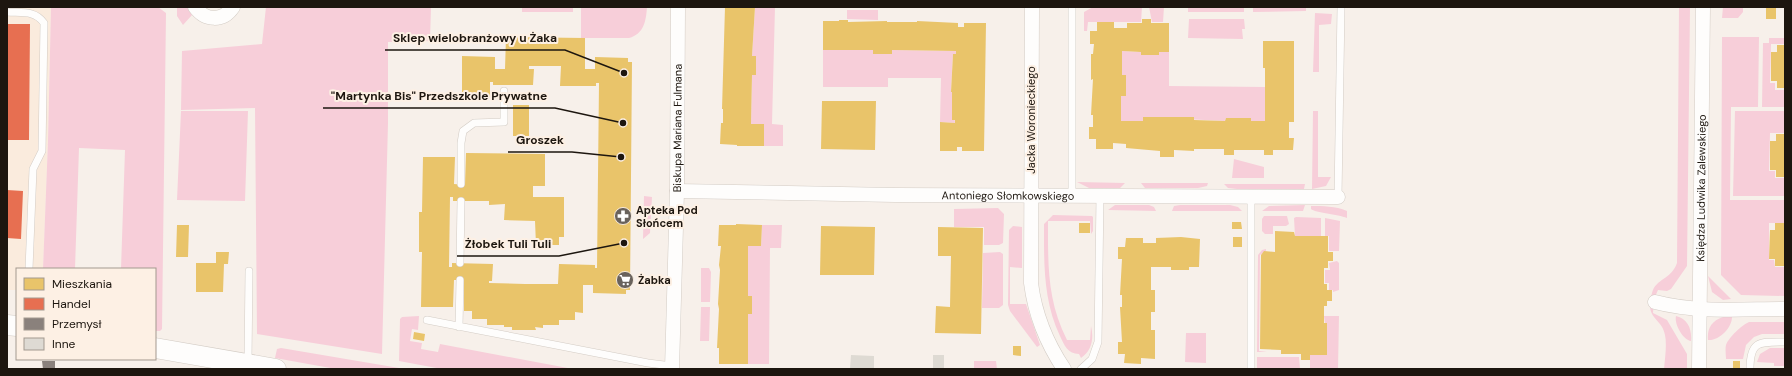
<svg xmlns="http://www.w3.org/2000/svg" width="1792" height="376" font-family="'DM Sans',sans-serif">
  <rect width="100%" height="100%" fill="#f7f0ea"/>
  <path fill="#faebdd" d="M7 7H51L48 141 43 269H17V290H7Z"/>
  <path fill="#f7ced9" d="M51 7H158L166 13 162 329 160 331H155V269H121L125 150 79 148 75 269H43L48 141Z
    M177 7H187L192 15 183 25 177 16Z
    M266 7H431L430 41 388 42V123L382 354 257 334 255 108 181 110 182 51 262 44Z
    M522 7H573V12H522Z
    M581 7H647C646 21 644 34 629 38H581Z
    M755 7H775L772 124 783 125V146H764V124H751L752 75H756V56H752Z
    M1093 7H1142L1141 22H1088L1087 31H1084V12Z
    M1149 7H1164L1163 22H1152Z
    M1188 7H1244V12H1188Z
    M1253 7H1306V11L1253 12Z
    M1679 7H1690L1687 266 1671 289 1667 291 1658 290 1654 299 1653 313 1667 320 1687 354V369H1664C1665 358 1667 345 1665 335 1662 317 1644 320 1652 293 1656 278 1671 280 1677 263Z
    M1723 7H1743V12L1738 18H1722Z
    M847 10H878V20L847 19Z
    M1315 13 1332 14 1331 24 1319 25V72H1313Z
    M1189 19H1244L1245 29H1242L1243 39 1188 38Z
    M1722 37H1759L1758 107H1731L1730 200H1785V223H1769V260H1774L1775 267H1785V296L1741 295 1721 275Z
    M1769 38H1785V44H1771L1770 83H1775V90H1785V107H1762L1763 43H1769Z
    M844 49 873 50V54H892V50L956 51V54H953L951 91 952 92 955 123 940 122 941 78H888V87H823V50H843Z
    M1122 51 1141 52V55H1159V52H1169V86L1265 87V121H1251V118H1226L1225 121 1143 117V121H1121V96L1126 75H1122Z
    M181 111H248L245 201 177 200Z
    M1313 111H1318V177H1331L1326 186 1312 189Z
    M1735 111H1785V133H1770L1769 171H1775V178H1785V196H1733Z
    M1234 159 1264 167V178H1232Z
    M1077 182 1125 183 1120 188H1089Z
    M1141 183H1208L1207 186 1198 188H1145Z
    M1224 184H1305L1304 189H1237L1228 188Z
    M644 196 652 197 650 233 643 239Z
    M1115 205H1149L1154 207 1156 211 1108 210Z
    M1180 205H1230L1238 207 1242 211H1172L1174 206Z
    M1305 205 1303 211H1262L1269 206Z
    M1311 206C1323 206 1335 206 1347 211V218C1338 214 1315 213 1311 209Z
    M998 208 1004 214 1003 243 999 245H984V227H954V209Z
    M1053 215 1092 216 1093 217V231L1091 234 1090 221H1048C1048 265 1047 300 1067 340H1090L1091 326C1094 338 1092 351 1081 358L1079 354C1068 354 1064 345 1060 336 1043 300 1044 263 1044 224Z
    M1264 216H1287L1289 224 1286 226H1273V234H1265L1262 231V219Z
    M1296 217 1321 218V236H1295L1294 218Z
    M1325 218 1340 221 1339 251H1329V236H1325Z
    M762 225H782L781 248H770L769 364H748V314H752V296H748V246H761Z
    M1013 226 1022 227V268L1010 267V304H1026L1040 345 1037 347 1010 311 1008 305 1009 230Z
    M1266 249V251L1260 255 1259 351 1267 352H1257L1258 255 1262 250Z
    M1000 252 1003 254V305L999 308H982L983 253Z
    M1337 261 1339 263V290L1333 292V290H1329V283H1325V270H1330L1329 263Z
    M701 268H709L711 272 710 302H701Z
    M1708 276 1731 299 1723 300 1712 292Z
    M701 307H710L709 341H700Z
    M419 316 418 330 412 329 410 341 422 343 421 349 438 352 440 344 573 369H442L399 361 400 319 402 317Z
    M1324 316H1339L1338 369H1310V355H1327V324L1325 323Z
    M1676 316C1688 319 1692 329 1691 341 1683 340 1674 324 1676 316Z
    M1723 317H1732C1732 328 1719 341 1708 340 1707 329 1711 321 1723 317Z
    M1749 322H1785V334H1762L1754 337 1746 345 1743 359H1726C1726 355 1725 349 1726 345 1729 337 1742 325 1749 322Z
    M1186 333H1206V363L1185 362Z
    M281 348 405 369H336L275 358 277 349Z
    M1770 348H1785V366H1774V363L1757 362 1760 354Z
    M1257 357H1299L1300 369H1257Z
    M974 361H996L997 369H974Z"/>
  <path fill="#e9c46a" d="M725 7H755L752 56H756V75H752L751 124H764V146H737V145L720 144 721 123H723V109H722Z
    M1766 7H1776V19H1766Z
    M1142 19H1151V23H1169V52H1159V55H1141V52L1122 51V75H1126V96H1121V121H1143V117H1194V120L1225 121 1226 118H1251V121H1265V68H1263V41H1294V122H1289V138H1294L1293 150H1273V155H1264V150H1234V155H1224V149H1194V151L1174 150V157H1160V151L1126 148V144L1113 143V149H1096V139H1089V127H1093V115H1091L1093 79 1091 80V54H1093L1094 44H1090V31H1097V22H1114V28H1127V23H1142Z
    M839 20H848V22L887 21V22H917V21L958 23V27H964V23H986L984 151H962V147H957V151H940V122L955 123V120H952V92H951L953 54H956V51L892 50V54H873V50H823V21H839Z
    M506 37 585 38V69H595V57L628 58V62H632L630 290H626V294L593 293V285H583V313L575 312V320H559V325H543V328L535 327 536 330H512V327H504V325H487V319H472V311H464V280H454L453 307H421L422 252H419V212H422L423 157H455L454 184 465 185 466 153 545 154V186H533V197H564V237H559V245H536L535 221 504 220 505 204 489 205V201H453V197H450L449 267H452V263L493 264 492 281H489V283L525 284H558L559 264 595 265V268H597L599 83H596V86H560L561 66H529V69H534L533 85H493V82H490V97L462 96V56L495 57V69H505Z
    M1777 45H1785V88H1777V81H1771V52H1777Z
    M822 101H876L875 150 821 149Z
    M513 105H529V136H513Z
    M1776 134H1785V177H1776V170H1770V141H1776Z
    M1232 222H1241L1242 229H1232Z
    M1079 223H1090V233H1079Z
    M1775 223H1785V266H1775V259H1769L1770 230H1775Z
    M736 224 762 225 761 246H748V296H752V314H748V364H719V348H717L719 309 718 304 720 270 719 265 721 246H718L719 225H736Z
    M177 225H189L188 257H176Z
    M821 226 875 227 874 275H820Z
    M938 227 983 228 981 334 935 333 936 306 950 307 951 256H938Z
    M1275 231 1294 232 1295 236H1328V252H1333V261H1328V268H1324V284H1327V290H1332V301H1327V306H1324V323H1327V355H1310V360H1301V354H1281V350L1260 349 1261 255 1264 251 1275 252Z
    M1181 237 1200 239 1199 267H1189V270H1171V267H1151V290H1155V312H1151V330H1155V359L1141 358V364L1124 363 1125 354H1118V342H1122L1120 307H1122V295H1120L1122 259H1118V247H1125L1126 238H1143V243H1156V238Z
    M1233 237H1242V247H1233Z
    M216 252H229L228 264H224L223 292H196V263H216Z
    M414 332 425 334 424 341 413 339Z
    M1013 346H1021V356L1013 355Z
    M1733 361H1740V369H1733Z"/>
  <path fill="#e76f51" d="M7 24H30L29 140H7Z
    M7 190 23 191 21 239 7 238Z"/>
  <path fill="#8a817c" d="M42 361H55V369H43Z"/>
  <path fill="#dedad3" d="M851 355 874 356V369H850Z
    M933 355H944V369H933Z"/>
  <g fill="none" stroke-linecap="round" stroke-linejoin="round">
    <g stroke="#d3ccc5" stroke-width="8">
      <path id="lane" d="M1072 7V196
        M7 12C22 13 35 10 44 23L42 151 33 169 29 269
        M461 184V143L463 131 474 123 504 122V91
        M1338 197 1341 7
        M460 263 461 201
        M427 320 648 363 672 366
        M459 327 460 280
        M248 362 249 271
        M1081 369 1092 359 1098 342 1100 196
        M1251 369V197
        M1750 369C1750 340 1760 342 1785 342"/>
    </g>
    <g stroke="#d3ccc5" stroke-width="15">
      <g id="street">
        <path d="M195 7C205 21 223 22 233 7"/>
        <path d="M1032 7 1031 283C1035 315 1046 342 1064 369"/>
        <path id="s1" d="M677 191 895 195 1338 197"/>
        <path d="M1655 302C1697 313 1742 309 1785 309"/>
        <path id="s2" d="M672 369 677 191 678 7"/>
        <path id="s3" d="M1699 369 1703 7"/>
      </g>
    </g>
    <g stroke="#d3ccc5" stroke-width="21">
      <path id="secondary" d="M7 325 17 326
        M155 348 276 369"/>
    </g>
    <use href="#lane" stroke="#fefdfc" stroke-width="7"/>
    <use href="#street" stroke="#fefdfc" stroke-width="14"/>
    <use href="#secondary" stroke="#fefdfc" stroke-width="20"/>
  </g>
  <defs>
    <g id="pharmacy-disc" transform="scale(0.9)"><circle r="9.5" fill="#69625c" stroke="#fdf0e4"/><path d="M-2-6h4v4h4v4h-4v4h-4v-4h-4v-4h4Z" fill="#fff"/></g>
    <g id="supermarket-disc" transform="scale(0.9)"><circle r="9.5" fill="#69625c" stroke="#fdf0e4"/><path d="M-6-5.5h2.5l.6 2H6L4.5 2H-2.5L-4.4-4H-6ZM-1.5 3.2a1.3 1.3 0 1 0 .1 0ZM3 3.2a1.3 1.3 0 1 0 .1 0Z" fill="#fff"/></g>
  </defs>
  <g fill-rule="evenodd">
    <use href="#pharmacy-disc" x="623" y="216"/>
    <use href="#supermarket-disc" x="625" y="280"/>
  </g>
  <g text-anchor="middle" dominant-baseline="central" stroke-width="4" stroke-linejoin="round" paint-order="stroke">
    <g font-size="11" fill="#1d160f" stroke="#fdf0e4">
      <text transform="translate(1031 120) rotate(-90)">Jacka Woronieckiego</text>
      <text stroke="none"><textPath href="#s2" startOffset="241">Biskupa Mariana Fulmana</textPath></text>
      <text stroke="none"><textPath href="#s3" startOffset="181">Księdza Ludwika Zalewskiego</textPath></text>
      <text stroke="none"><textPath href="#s1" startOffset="331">Antoniego Słomkowskiego</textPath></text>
    </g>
    <g font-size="11" font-weight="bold" fill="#1d160f" stroke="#fdf0e4" text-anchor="start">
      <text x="636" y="210">Apteka Pod<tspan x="636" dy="13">Słońcem</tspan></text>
      <text x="638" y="280">Żabka</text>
    </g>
  </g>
  <path fill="none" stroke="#1d160f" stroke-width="1.5" d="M624 73L565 50H385M623 123L555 108H323M621 157L572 152H508M624 243L559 256H457"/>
  <g fill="#1d160f" stroke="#fdf0e4" stroke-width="1.5">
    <circle cx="624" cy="73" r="4"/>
    <circle cx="623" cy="123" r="4"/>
    <circle cx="621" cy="157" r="4"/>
    <circle cx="624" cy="243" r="4"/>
  </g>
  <g font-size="12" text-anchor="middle" font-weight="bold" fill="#1d160f" stroke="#fdf0e4" stroke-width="4" stroke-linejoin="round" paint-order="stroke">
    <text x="475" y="42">Sklep wielobranżowy u Żaka</text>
    <text x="439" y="100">"Martynka Bis" Przedszkole Prywatne</text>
    <text x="540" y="144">Groszek</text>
    <text x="508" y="248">Żłobek Tuli Tuli</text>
  </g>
  <rect width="1792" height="376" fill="none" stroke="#1d160f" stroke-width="16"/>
  <rect x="16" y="268" width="140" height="92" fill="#fdf0e4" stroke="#a3998f"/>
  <rect x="24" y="278" width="20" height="12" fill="#e9c46a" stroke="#a3998f"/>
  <text x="52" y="288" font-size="12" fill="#1d160f">Mieszkania</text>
  <rect x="24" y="298" width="20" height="12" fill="#e76f51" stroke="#a3998f"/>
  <text x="52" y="308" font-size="12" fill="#1d160f">Handel</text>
  <rect x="24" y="318" width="20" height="12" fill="#8a817c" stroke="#a3998f"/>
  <text x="52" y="328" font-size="12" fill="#1d160f">Przemysł</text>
  <rect x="24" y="338" width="20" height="12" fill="#dedad3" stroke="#a3998f"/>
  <text x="52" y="348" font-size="12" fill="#1d160f">Inne</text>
</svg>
